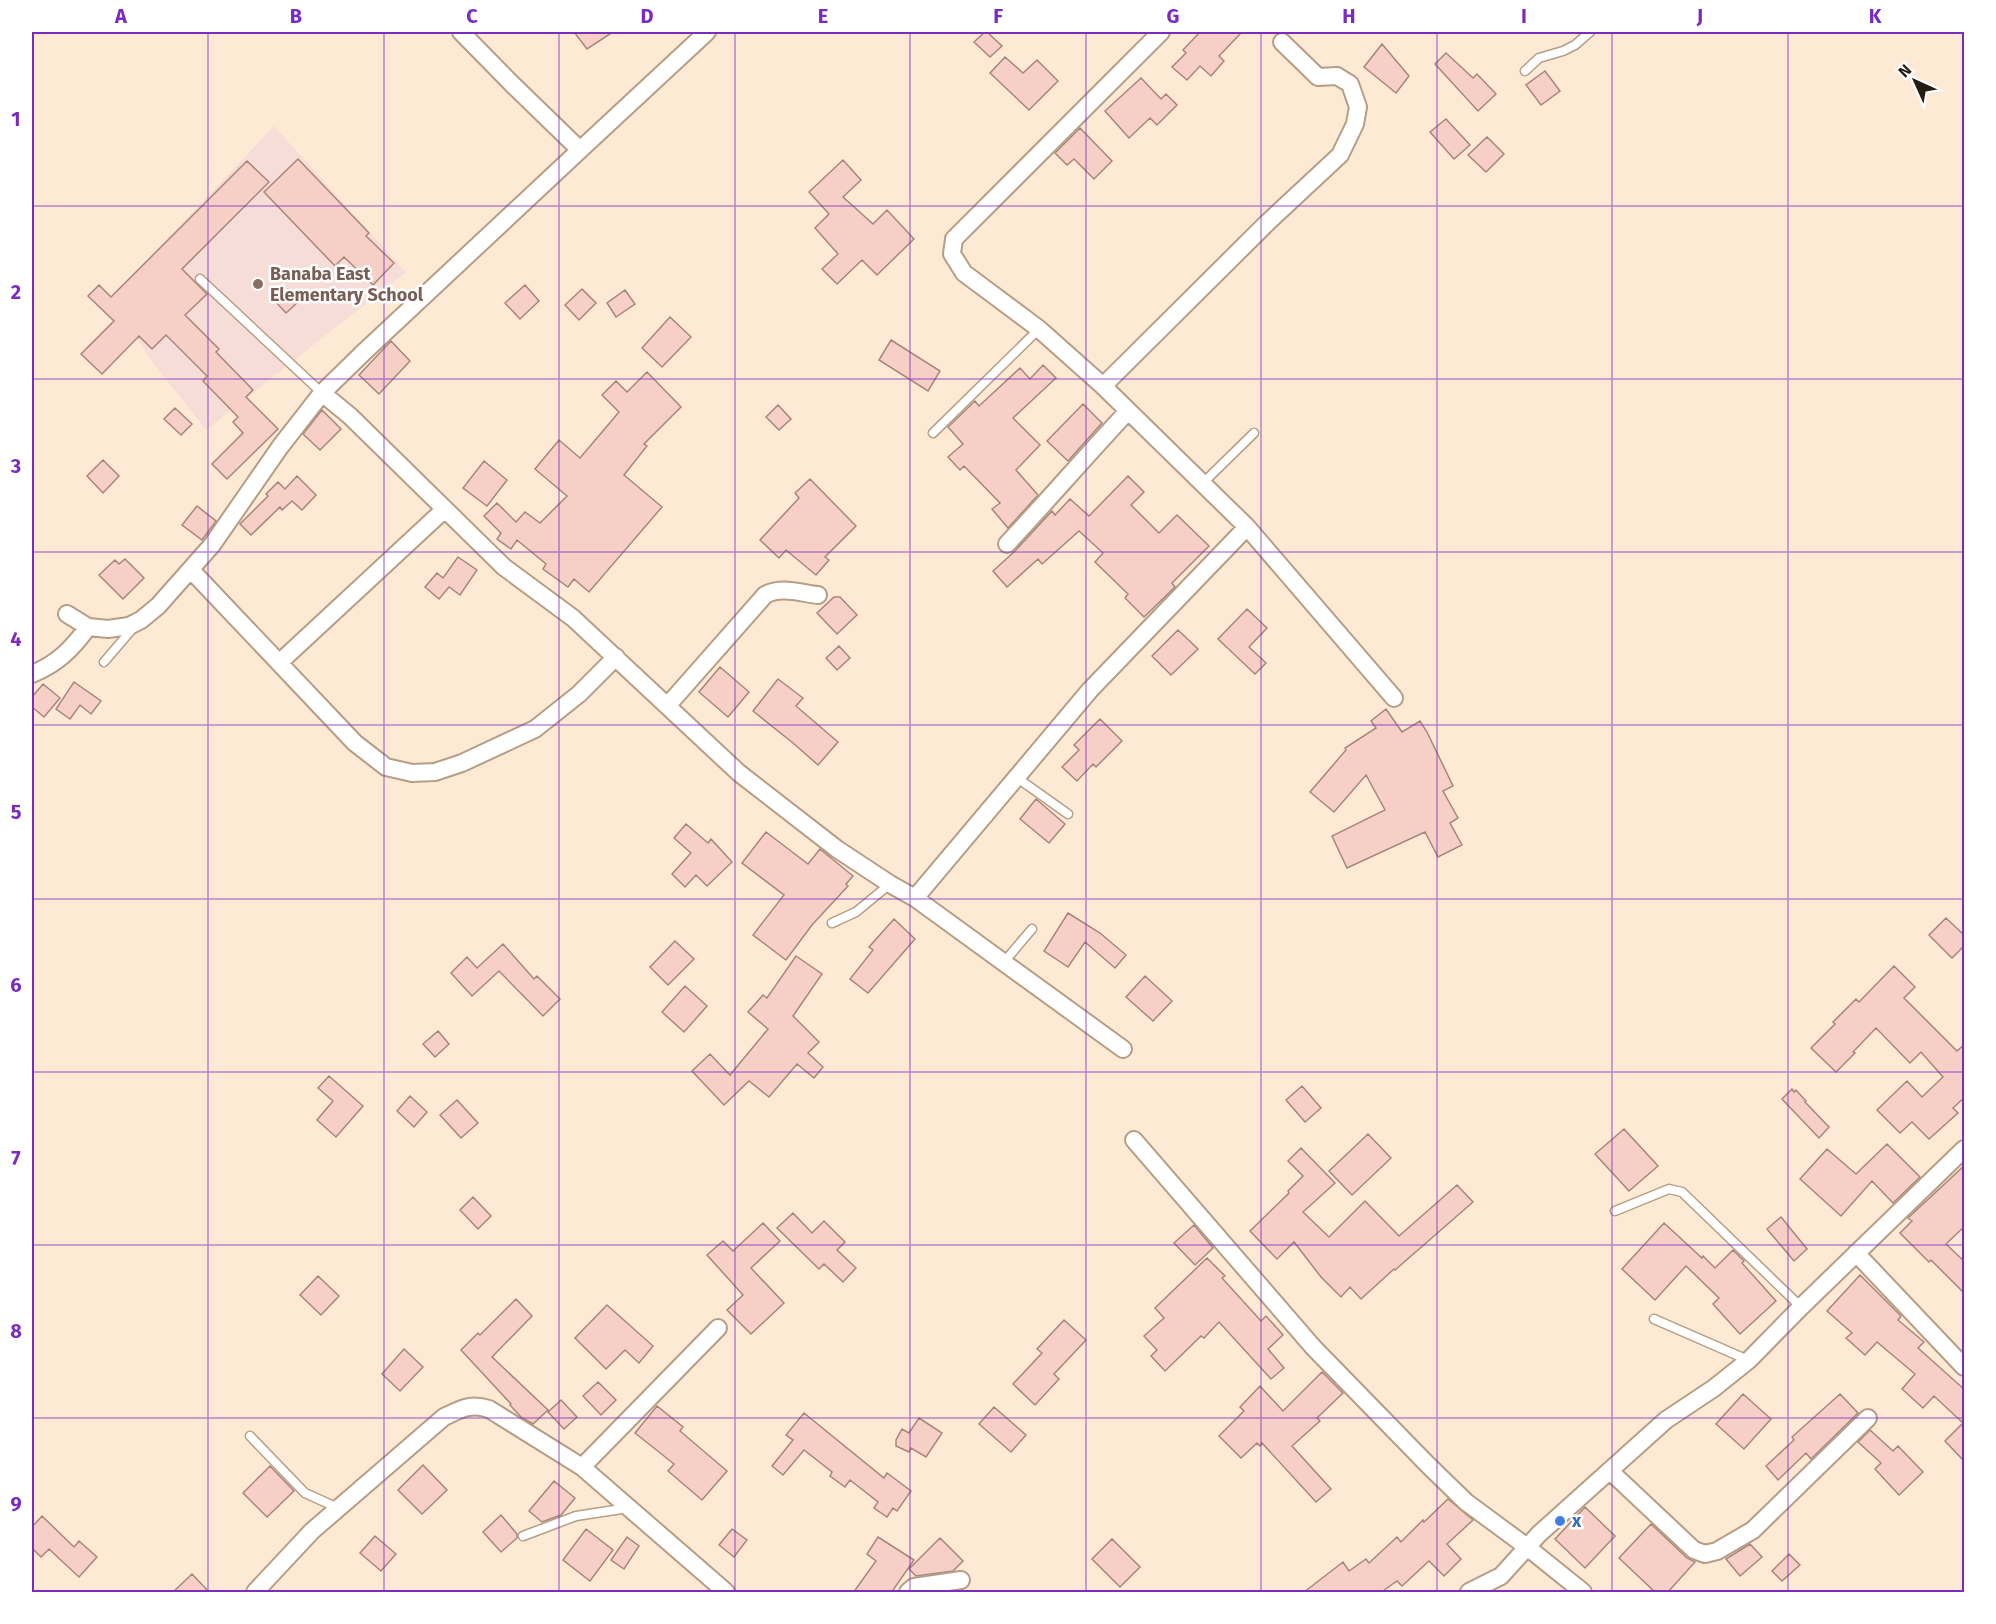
<svg xmlns="http://www.w3.org/2000/svg" width="1996" height="1624" font-family="'Fira Sans',sans-serif">
  <rect width="100%" height="100%" fill="#feead4"/>
  <path fill="#f7ddd7" d="M274 126 406 272 206 430 147 355 113 296Z"/>
  <path fill="#f6d0c6" stroke="#a8857c" stroke-width="1.5" d="M574 32H613L587 49Z
    M985 32H987L1002 46 990 57 974 42Z
    M1200 32H1242L1219 56 1224 61 1211 76 1200 66 1187 80 1172 67 1186 53 1183 50Z
    M1382 44 1409 76 1396 93 1364 67Z
    M1446 53 1473 78 1477 74 1496 94 1478 111 1435 64Z
    M1005 57 1023 73 1037 60 1058 81 1029 110 990 73Z
    M1545 71 1560 91 1541 105 1526 85Z
    M1141 78 1161 99 1166 94 1177 105 1157 125 1150 118 1129 138 1105 111Z
    M1446 119 1470 145 1454 159 1430 132Z
    M1080 128 1112 161 1094 179 1074 159 1067 165 1055 153Z
    M1487 137 1504 154 1486 172 1468 155Z
    M298 159 369 233 366 236 394 263 373 285 344 257 335 266 264 192Z
    M843 160 861 180 843 197 873 224 887 210 914 239 877 275 862 260 837 284 822 269 838 254 815 228 829 214 809 192Z
    M247 161 269 182 182 269 207 294 185 315 219 349 216 352 253 390 246 397 278 429 227 479 212 464 243 433 233 422 238 417 203 381 207 376 166 335 152 349 139 336 102 374 81 354 114 321 88 296 99 285 111 297Z
    M525 285 539 301 520 319 505 303Z
    M288 289 299 301 286 313 275 301Z
    M582 289 596 303 579 320 565 305Z
    M625 290 635 304 616 317 607 303Z
    M670 317 691 337 662 367 642 348Z
    M891 340 940 371 928 391 879 360Z
    M391 341 410 361 379 394 359 375Z
    M1043 365 1056 378 1013 418 1040 445 1016 470 1038 495 1008 528 992 509 1000 503 964 466 960 470 948 457 963 444 948 427 975 401 979 406 1020 368 1030 379Z
    M647 372 681 407 644 444 647 446 624 475 662 507 589 592 574 579 568 587 543 569 546 564 517 540 511 549 497 539 501 533 484 516 497 503 516 522 525 512 540 523 567 496 535 469 559 440 580 458 619 412 602 395 616 381 627 392Z
    M1083 404 1102 423 1068 461 1047 441Z
    M778 405 791 419 779 430 766 417Z
    M175 408 192 424 181 435 164 419Z
    M322 410 341 429 320 450 303 434Z
    M103 460 119 476 103 493 87 476Z
    M484 461 507 480 487 506 463 488Z
    M297 476 316 495 302 510 292 501 282 510 280 507 251 535 240 524 268 496 266 494 278 482 285 489Z
    M1128 476 1144 492 1131 505 1159 533 1177 515 1209 546 1172 583 1175 587 1144 617 1125 598 1128 594 1095 562 1103 553 1079 531 1042 564 1038 559 1007 587 993 571 1015 551 1052 511 1055 515 1070 499 1089 516Z
    M810 479 856 526 825 557 829 560 816 575 786 550 779 558 760 540 799 498 795 493Z
    M197 506 216 521 202 540 182 525Z
    M458 557 477 570 460 595 449 587 439 599 425 587 437 573 443 578Z
    M125 559 144 578 123 599 99 575 115 560 119 564Z
    M834 597H840L857 615 837 634 817 613Z
    M1247 609 1267 628 1249 647 1266 663 1255 674 1218 639Z
    M1178 630 1198 649 1171 675 1152 656Z
    M839 646 850 658 837 670 826 658Z
    M720 667 749 692 728 717 699 692Z
    M778 679 803 698 796 706 838 742 818 765 793 743 753 711Z
    M74 682 101 701 91 714 80 705 70 719 56 709Z
    M43 684 60 698 44 717 32 707V697Z
    M1386 709 1402 732 1420 721 1427 732 1453 786 1443 791 1458 818 1450 823 1462 845 1438 857 1425 832 1347 868 1332 836 1385 810 1366 775 1334 812 1310 792 1346 750 1345 748 1376 728 1371 721Z
    M1100 719 1122 741 1096 767 1093 764 1077 781 1062 767 1079 750 1074 745Z
    M1036 799 1065 824 1049 843 1020 819Z
    M686 824 708 843 711 839 732 862 707 886 696 875 685 887 672 874 691 853 674 838Z
    M766 832 808 864 820 849 853 876 846 884 848 886 812 925 786 960 753 935 784 895 742 863Z
    M1068 913 1100 933 1126 955 1115 968 1085 942 1068 967 1044 951Z
    M1946 918 1965 936V945L1952 958 1929 935Z
    M894 919 915 939 868 993 850 979 873 950 869 947Z
    M675 941 694 959 668 985 650 967Z
    M503 944 534 979 537 976 560 999 543 1016 499 971 472 996 451 973 467 957 477 968Z
    M796 956 822 974 793 1016 819 1042 808 1053 823 1067 814 1078 797 1064 769 1097 749 1081 724 1105 692 1071 710 1054 730 1075 768 1029 748 1012 763 995 767 998Z
    M1894 966 1915 987 1904 998 1957 1051 1965 1044V1097L1953 1108 1958 1113 1929 1139 1912 1122 1900 1133 1877 1110 1907 1081 1922 1097 1943 1077 1921 1052 1910 1063 1876 1028 1853 1052 1855 1053 1836 1072 1811 1048 1835 1024 1833 1022 1856 999 1859 1002Z
    M1145 976 1172 1001 1153 1021 1126 997Z
    M685 986 707 1006 684 1032 662 1012Z
    M438 1031 449 1044 435 1057 423 1044Z
    M329 1076 363 1106 336 1137 317 1120 333 1101 318 1088Z
    M1302 1086 1321 1108 1305 1122 1286 1100Z
    M1792 1089 1794 1092 1796 1090 1806 1101 1805 1102 1829 1127 1819 1138 1782 1099Z
    M410 1096 427 1112 414 1127 397 1111Z
    M457 1100 478 1123 461 1138 440 1115Z
    M1624 1129 1658 1166 1629 1191 1595 1154Z
    M1368 1134 1391 1158 1352 1195 1329 1171Z
    M1887 1144 1920 1177 1893 1203 1872 1181 1841 1216 1800 1179 1827 1149 1856 1174Z
    M1301 1148 1335 1183 1303 1212 1329 1237 1365 1201 1399 1236 1457 1185 1473 1202 1395 1270 1394 1269 1361 1299 1350 1287 1341 1297 1321 1277 1294 1242 1277 1259 1250 1231 1289 1193 1288 1191 1303 1176 1288 1161Z
    M1965 1165V1226L1946 1244 1965 1262V1294L1931 1260 1929 1262 1900 1233 1912 1221 1908 1218Z
    M473 1197 491 1216 478 1229 460 1210Z
    M793 1213 812 1233 824 1221 845 1242 837 1250 856 1268 843 1282 824 1264 819 1269 777 1228Z
    M1781 1217 1807 1249 1794 1261 1767 1229Z
    M763 1223 780 1241 751 1268 784 1303 751 1334 727 1310 743 1295 707 1255 723 1241 733 1251Z
    M1664 1223 1702 1258 1703 1256 1715 1268 1733 1250 1744 1261 1742 1263 1776 1301 1740 1334 1713 1304 1719 1298 1686 1266 1655 1300 1622 1269Z
    M1194 1225 1213 1248 1195 1265 1174 1243Z
    M1207 1258 1225 1276 1222 1278 1261 1321 1266 1316 1283 1335 1268 1349 1284 1368 1271 1379 1219 1322 1204 1338 1201 1336 1165 1371 1151 1356 1157 1350 1144 1336 1164 1318 1155 1308Z
    M1860 1275 1901 1316 1898 1320 1924 1342 1918 1348 1965 1390V1462L1945 1441 1963 1423 1934 1396 1923 1408 1902 1389 1915 1374 1877 1342 1865 1355 1846 1338 1852 1333 1827 1311Z
    M318 1276 339 1296 321 1315 300 1295Z
    M516 1299 532 1316 492 1357 548 1410 533 1424 521 1417 510 1405 511 1404 461 1350 478 1333 480 1335Z
    M607 1305 653 1346 639 1363 625 1350 606 1369 575 1338Z
    M1064 1320 1086 1340 1054 1374 1059 1379 1035 1405 1013 1384 1042 1353 1037 1349Z
    M404 1349 423 1367 400 1391 382 1374Z
    M1322 1372 1343 1393 1317 1418 1320 1421 1292 1446 1331 1489 1316 1502 1262 1443 1260 1446 1257 1443 1241 1458 1219 1436 1244 1411 1240 1407 1260 1386 1283 1411Z
    M598 1382 616 1400 601 1415 583 1396Z
    M1743 1394 1771 1419 1744 1449 1716 1424Z
    M1840 1394 1858 1413 1811 1459 1806 1453 1778 1480 1766 1466 1794 1440 1792 1437Z
    M561 1400 577 1417 564 1429 548 1412Z
    M657 1406 683 1427 680 1431 727 1471 702 1500 668 1471 674 1464 635 1433Z
    M994 1407 1026 1435 1011 1452 979 1424Z
    M804 1413 884 1478 887 1473 911 1491 897 1511 893 1508 887 1517 874 1508 878 1502 850 1480 845 1487 830 1476 832 1472 804 1450 783 1475 772 1466 793 1440 786 1435Z
    M919 1418 942 1433 926 1457 911 1448 909 1452 896 1446V1440L902 1429 909 1433Z
    M1870 1430 1893 1451 1898 1446 1923 1472 1899 1495 1875 1469 1881 1463 1858 1442Z
    M423 1465 447 1490 422 1514 398 1490Z
    M270 1466 294 1491 267 1517 243 1493Z
    M554 1481 575 1498 561 1515 542 1522 529 1511Z
    M1448 1499 1473 1520 1447 1544 1461 1559 1444 1576 1429 1561 1402 1586 1397 1581 1380 1593H1303L1343 1562 1349 1571 1366 1559 1369 1563 1397 1537 1401 1542 1423 1520 1424 1522Z
    M1585 1507 1615 1536 1585 1568 1555 1539Z
    M501 1515 517 1534V1538L501 1552 483 1532Z
    M42 1516 74 1547 79 1541 97 1557 79 1577 49 1549 41 1557 32 1548V1527Z
    M1651 1524 1687 1558 1695 1562 1667 1593H1656L1619 1558Z
    M586 1529 613 1550 590 1581 563 1560Z
    M732 1529 747 1540 734 1557 719 1545Z
    M375 1536 396 1554 381 1571 360 1553Z
    M627 1537 639 1546 624 1569 611 1560Z
    M878 1537 914 1560 891 1593H853L876 1561 867 1554Z
    M940 1538 963 1561 953 1571 916 1576 909 1569Z
    M1112 1539 1140 1567 1120 1587 1092 1559Z
    M1750 1544 1762 1557 1740 1576 1726 1559Z
    M1789 1554 1800 1565 1782 1581 1772 1571Z
    M192 1574 210 1593H172Z"/>
  <g fill="none" stroke-linecap="round" stroke-linejoin="round">
    <g stroke="#b59e85" stroke-width="11">
      <path id="lane" d="M1525 71 1539 58 1563 51 1575 45 1590 32
        M200 279 322 393
        M933 433 1039 329
        M1203 483 1254 433
        M104 662 134 627
        M1016 777 1068 814
        M832 923 856 912 890 884
        M1004 962 1032 929
        M1615 1211 1669 1189 1682 1192 1801 1307
        M1654 1319 1748 1360
        M250 1436 305 1493 338 1508
        M523 1536 576 1516 628 1508"/>
    </g>
    <g stroke="#b59e85" stroke-width="20">
      <path id="street" d="M461 32 511 83 580 150 707 32
        M1103 386 1267 223 1340 155 1355 124 1358 107 1350 84 1337 76 1318 77 1282 42
        M322 393 350 416 504 567 573 618 739 773 837 849 890 884 915 898 1123 1049
        M1247 527 1394 698
        M1007 544C1048 500 1087 455 1128 411
        M191 570 355 743 386 767 412 773 435 772 462 763 535 729 579 694 616 657
        M67 614 88 627 108 629 129 626 141 620 158 606 212 545 280 447 322 393 364 352 580 150
        M280 662 445 509
        M32 674C57 664 72 649 88 627
        M668 705 765 595C781 586 800 593 818 595
        M915 898 1090 690 1247 527 1103 386 1039 329 964 273 952 254 954 239 1161 32
        M1134 1140 1313 1347 1428 1465 1466 1502 1527 1547 1583 1592
        M1856 1253 1964 1367
        M582 1467 718 1328
        M1610 1471 1694 1550 1705 1554 1717 1551 1753 1530 1868 1418
        M255 1592 312 1531 444 1417C461 1409 470 1403 489 1409L582 1467 726 1592
        M908 1592 914 1587 961 1580
        M1469 1592 1501 1576 1539 1534 1666 1420 1714 1388 1749 1360 1801 1307 1964 1149"/>
    </g>
    <use href="#lane" stroke="#fff" stroke-width="8"/>
    <use href="#street" stroke="#fff" stroke-width="16"/>
  </g>
  <path fill="none" stroke="#7b2cbf" stroke-width="1.5" stroke-opacity="0.55" d="M208 32V1592M384 32V1592M559 32V1592M735 32V1592M910 32V1592M1086 32V1592M1261 32V1592M1437 32V1592M1612 32V1592M1788 32V1592M32 206H1964M32 379H1964M32 552H1964M32 725H1964M32 899H1964M32 1072H1964M32 1245H1964M32 1418H1964"/>
  <circle fill="#8d6e63" stroke="#fff" stroke-width="2" cx="258" cy="284" r="6"/>
  <circle fill="#3f7fe0" stroke="#fff" stroke-width="2" cx="1560" cy="1521" r="6"/>
  <g text-anchor="middle" dominant-baseline="central" stroke-width="5" stroke-linejoin="round" paint-order="stroke">
    <g font-size="18" font-weight="bold" fill="#785e54" stroke="#fff" text-anchor="start">
      <text x="270" y="274">Banaba East<tspan x="270" dy="21">Elementary School</tspan></text>
    </g>
    <g font-size="18" font-weight="bold" fill="#366cbe" stroke="#fff" text-anchor="start">
      <text x="1572" y="1521">x</text>
    </g>
  </g>
  <rect width="1996" height="1624" fill="none" stroke="#ffffff" stroke-width="66"/>
  <g transform="translate(1915 81) rotate(315)" stroke="#ffffff" stroke-width="4.5" paint-order="stroke">
  <path d="M0-4.5L10 22L0 15L-10 22Z" fill="#241b11"/>
  <text y="-9" font-size="16" font-weight="bold" text-anchor="middle" fill="#241b11">N</text>
  </g>
  <rect x="33" y="33" width="1930" height="1558" fill="none" stroke="#7b2cbf" stroke-width="2"/>
  <g font-size="20" text-anchor="middle" font-weight="bold" fill="#7b2cbf">
    <text x="121" y="23">A</text>
    <text x="296" y="23">B</text>
    <text x="472" y="23">C</text>
    <text x="647" y="23">D</text>
    <text x="823" y="23">E</text>
    <text x="998" y="23">F</text>
    <text x="1173" y="23">G</text>
    <text x="1349" y="23">H</text>
    <text x="1524" y="23">I</text>
    <text x="1700" y="23">J</text>
    <text x="1875" y="23">K</text>
    <text x="16" y="126">1</text>
    <text x="16" y="299">2</text>
    <text x="16" y="473">3</text>
    <text x="16" y="646">4</text>
    <text x="16" y="819">5</text>
    <text x="16" y="992">6</text>
    <text x="16" y="1165">7</text>
    <text x="16" y="1338">8</text>
    <text x="16" y="1511">9</text>
  </g>
</svg>
